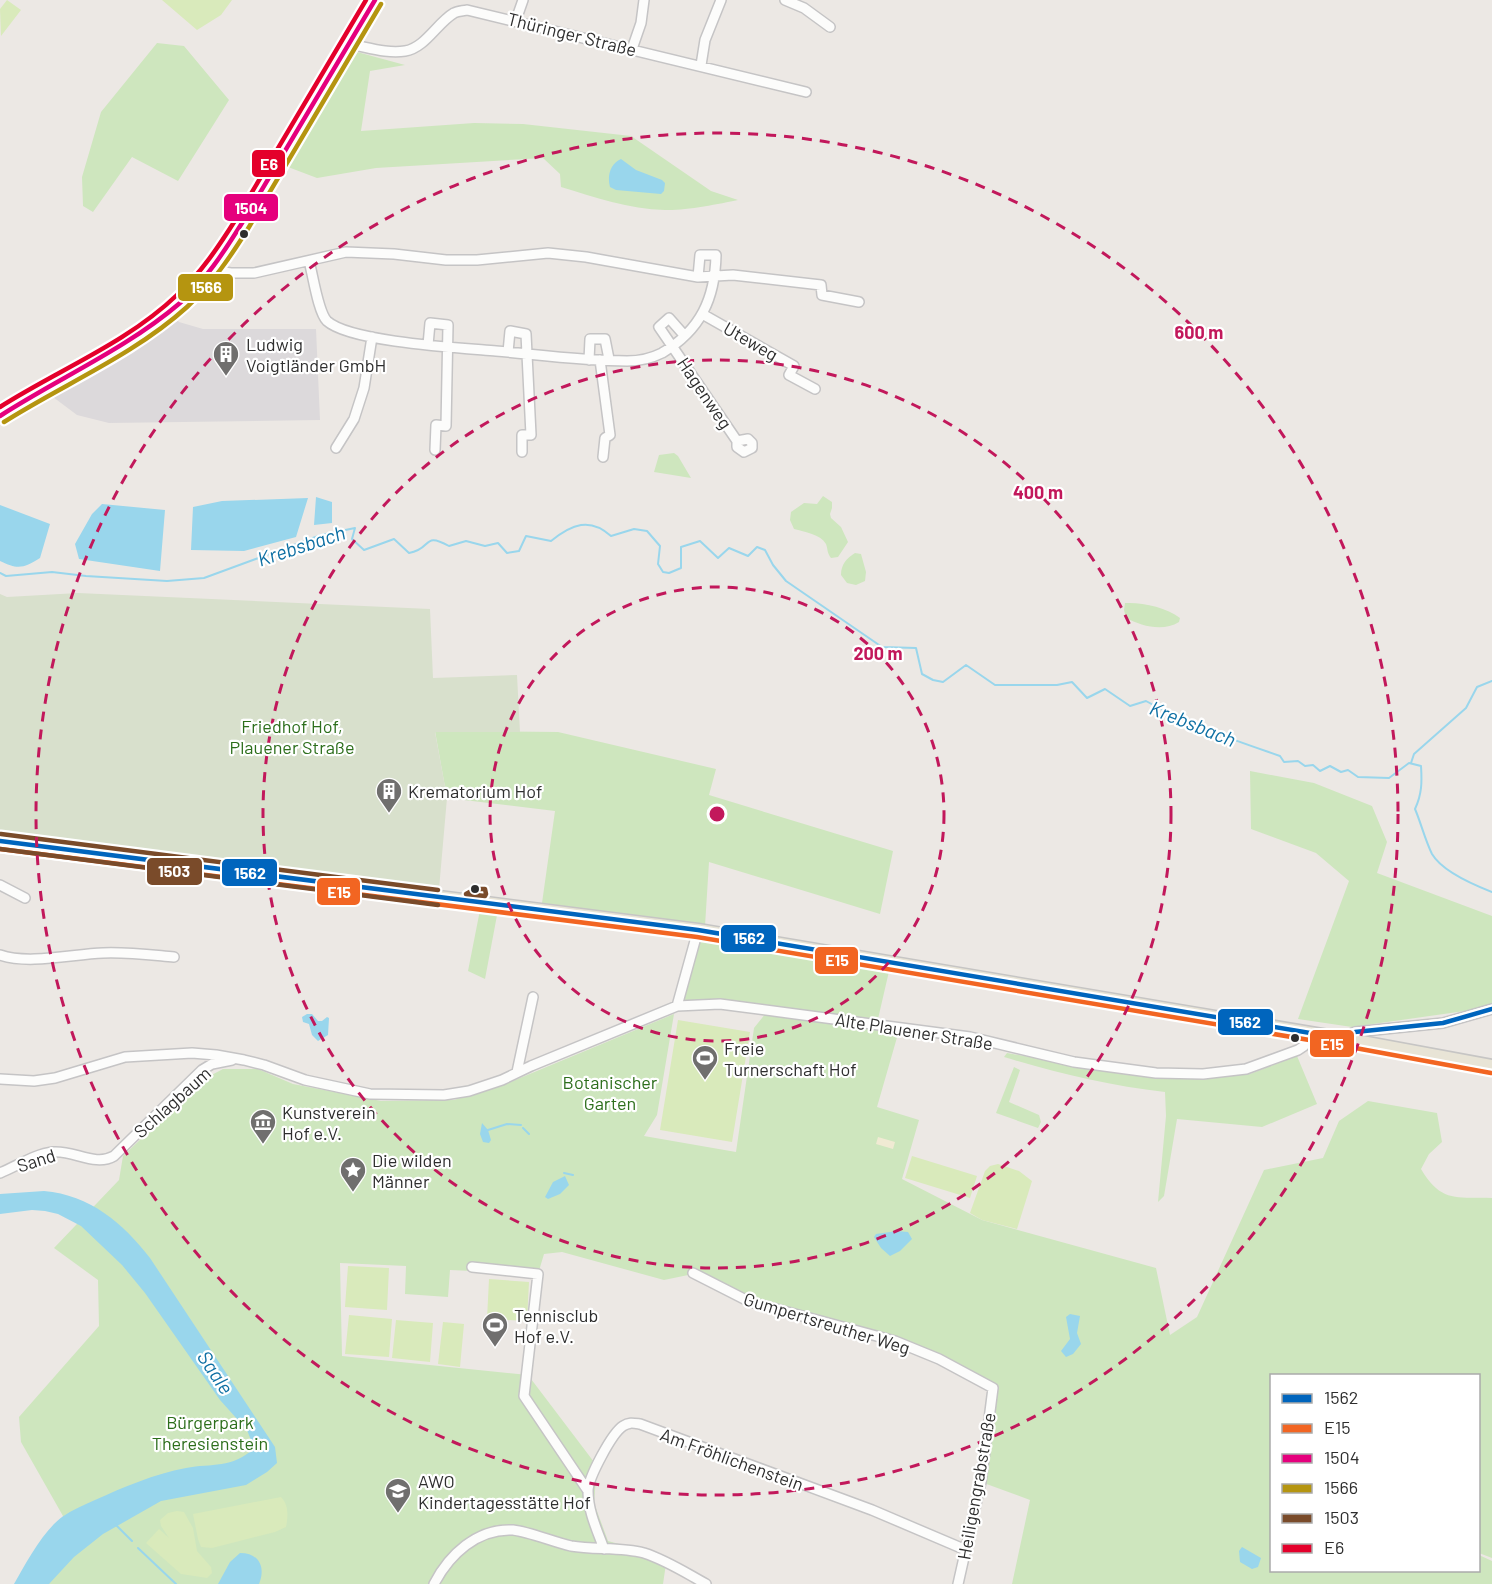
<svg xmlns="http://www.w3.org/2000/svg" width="1492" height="1584" font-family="Barlow,sans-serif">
  <rect width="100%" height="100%" fill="#ece8e4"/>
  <path fill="#dcd9db" d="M174 316 179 322 203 329H316L320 420 109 423 77 415 53 397Z"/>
  <path fill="#cee6be" d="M157 43 184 46 229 100 178 181 132 157 93 212 83 206 82 177 101 112Z
    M357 52 405 65 370 71 361 131 474 123 523 124 631 136 711 191 738 200C719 204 683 211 665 210 629 209 594 197 561 187L560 174 543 158 376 168 317 178 288 167Z
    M674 453 678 456 691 478 654 472 659 455Z
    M823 496 832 502V508L830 514 831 518 841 527 848 542 838 557 831 558C827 553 828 550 826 544 820 534 805 532 794 529L790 520 791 512 804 503 817 504Z
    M855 553 861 554 866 572 865 581 856 585 847 583 841 575C841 564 847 558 855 553Z
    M1125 603C1142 602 1166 607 1180 618L1179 622C1163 632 1141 626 1126 618L1124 610Z
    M435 731 558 732 716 769 709 795 893 851 880 914 709 862 705 926 542 903 555 811 447 798Z
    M1250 771 1314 783 1372 806 1387 842 1377 873 1492 916V1004L1486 1008 1352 1027 1298 1019 1349 881 1316 853 1251 829Z
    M480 910H498L485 979 468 971Z
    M699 935 890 967 878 1019 683 1000Z
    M766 1013 868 1026 898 1034 877 1107 919 1120 902 1179 982 1220 1156 1268 1170 1335 1197 1317 1264 1170 1323 1158 1339 1121 1368 1101 1437 1113 1442 1142 1429 1154 1421 1169C1441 1203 1457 1197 1492 1198V1558L1479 1553 1478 1376H1272V1570H1478L1479 1555 1492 1561V1584H1012L1030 1500 981 1482 992 1388 939 1359 750 1302 693 1274 664 1280 562 1252 544 1254 538 1274 450 1270 448 1297 405 1294 406 1266 340 1263 342 1356 528 1375 597 1466 594 1503 608 1541 667 1557 663 1584H43L63 1516 21 1442 19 1417 99 1326 98 1280 54 1248 119 1180 123 1156 204 1079 223 1069H258L293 1084 381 1101 454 1100 503 1085 674 1014 657 1115 644 1136 736 1152 754 1028Z
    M1007 1053 1113 1072 1190 1078 1250 1074 1297 1056 1317 1104 1262 1127 1177 1119 1164 1196 1158 1202 1166 1116 1165 1092C1110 1086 1057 1073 1004 1057Z
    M1014 1067 1020 1070 1009 1102 1039 1115 1041 1122 1038 1128 996 1113Z"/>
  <path fill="#f0ead3" d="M878 1137 895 1142 893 1149 876 1144Z"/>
  <path fill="#d8e0cc" d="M78 593 430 609 433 678 517 675 520 732H435L447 798 439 889 0 836V594L7 597Z"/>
  <path fill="#d9eabb" d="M7 0 21 10 1 36 0 9Z
    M162 0H232L221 15 197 30Z
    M678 1020 750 1032 732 1142 660 1130Z
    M912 1156 977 1176 970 1198 905 1178Z
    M998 1164 1019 1171 1032 1181 1017 1229 982 1220 970 1213 985 1171 990 1166Z
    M348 1266 389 1268 387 1310 345 1307Z
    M489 1279 529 1282 527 1321 487 1319Z
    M349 1315 392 1319 389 1357 345 1354Z
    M396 1320 433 1323 430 1362 392 1358Z
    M443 1322 464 1324 460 1367 438 1364Z
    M281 1497C289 1505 288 1517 286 1527L275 1532 212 1548 201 1547 198 1539 193 1514Z
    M177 1511 184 1512 193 1528 197 1551 211 1567 212 1573 207 1578 181 1574 146 1543 159 1529 169 1538 161 1526 160 1520 168 1513Z"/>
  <path fill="#99d6ec" d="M621 159 636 170 662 180 665 183 664 191 661 194 616 190 610 187C607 176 610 164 621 159Z
    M316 497 332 502V523L314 525Z
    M308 498 296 537 244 551 191 550 193 507 222 501Z
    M102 504 165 510 160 571 79 559 75 544 92 514Z
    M0 505 50 524 40 558C24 568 18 570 0 561Z
    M307 1014H312L318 1021H322L327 1017 329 1018 328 1035 318 1041 312 1035 309 1024 303 1022 302 1017Z
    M482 1123 488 1130 491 1140 489 1143 483 1142 480 1134Z
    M565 1176 569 1185 560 1194 548 1199 545 1197 553 1182Z
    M44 1191C90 1195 123 1223 150 1258L275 1447 277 1463 267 1472 246 1485 161 1501 103 1534 74 1557 49 1584H14C26 1563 43 1531 62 1517 72 1510 84 1505 95 1500 124 1487 154 1474 186 1468 212 1463 232 1469 254 1448L247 1430 220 1400 145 1293 122 1265 81 1226 58 1214 45 1211 32 1210 0 1214V1194Z
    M897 1231 908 1232 912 1239 900 1251 890 1256 881 1248 874 1237 876 1234Z
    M1070 1314 1080 1316 1077 1333 1081 1344 1073 1354 1066 1357 1061 1351 1070 1339 1066 1317Z
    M1242 1547 1261 1558 1258 1567 1252 1569 1240 1562 1239 1551Z
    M240 1553C259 1553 266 1567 259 1584H218L230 1562Z"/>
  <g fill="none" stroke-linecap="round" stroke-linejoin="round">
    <path stroke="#99d6ec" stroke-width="2" d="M0 573 6 576 52 572 86 576 167 581 204 578 321 535 355 528 352 539 364 550 394 539 409 553C433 549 422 531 449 546L466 541 485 546 498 543 507 553 519 551 526 536 551 541C572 524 590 517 611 536L634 529 647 531 660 546 658 564 663 572 669 573 681 568V547L700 541 718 558 729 548 748 556 757 547 765 550 773 565 786 581 882 647 916 648 922 674 933 680 943 682 966 665 995 685H1057L1072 682 1087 698 1105 689 1130 706 1146 701C1188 725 1234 740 1280 756L1284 762 1298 761 1305 766 1313 765 1320 771 1330 766 1341 772 1348 770 1358 777 1389 778 1409 763 1421 766C1422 782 1422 794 1415 809 1421 823 1425 840 1432 854 1442 871 1474 885 1492 892
      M1411 763 1414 754 1466 708 1477 687 1492 681
      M523 1128 529 1134
      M488 1130 507 1124 521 1125
      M564 1173 573 1175
      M115 1524 132 1541
      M138 1548 176 1584"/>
    <g stroke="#c5c4c5" stroke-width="12">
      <path id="minor" d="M785 0 804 8 830 27
        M516 20 523 0
        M349 44C367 47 387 54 405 51 425 48 437 23 454 13 458 11 463 11 467 10L806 92
        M632 49 641 23 644 0
        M701 65 705 40 721 0
        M309 261C313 275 318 312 327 321 350 342 461 348 496 351 540 355 583 361 627 361 639 361 652 358 662 353 701 330 715 298 716 255H700L698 277
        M210 270 231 273H254L346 252 394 254 446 260H477L548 253 586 257 698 277 733 275 821 285 822 295 859 302
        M704 315 794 366 789 375 815 389
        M684 335 669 318 659 327 737 441V447L744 452 752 448V443L748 439 737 441
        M428 345 430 323 448 325 446 426 436 425 435 450
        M508 352 510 331 526 334 531 435H522V452
        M589 360 590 339H605L609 359
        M600 360 610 435 605 438 603 457
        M336 448 354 419 364 388 372 337
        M0 885 25 898
        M0 955C29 965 73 954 103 953 127 952 151 955 174 957
        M677 1006 698 930
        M1342 1037 1355 1032 1443 1023 1492 1009
        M517 1072 533 997
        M0 1079 34 1081 55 1078 125 1057 192 1053 216 1055 244 1060 264 1065 305 1080 370 1094 444 1095 469 1091 502 1080 531 1066 677 1006 720 1004 970 1037 1074 1062 1156 1073 1203 1074 1246 1069 1298 1050 1304 1046 1311 1034
        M0 1173C17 1166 35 1154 53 1152 74 1150 95 1167 114 1156L202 1070 212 1064 232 1060
        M472 1267 538 1274 524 1396 588 1491
        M693 1273 750 1302 895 1341 939 1359 993 1388 981 1482 958 1584
        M604 1549C597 1530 588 1511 588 1491 588 1478 612 1433 623 1426 629 1422 633 1423 640 1424L872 1510 966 1550
        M434 1584C449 1555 477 1528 513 1530 530 1532 553 1542 571 1546 595 1550 621 1547 644 1553 666 1560 686 1573 706 1584"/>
    </g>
    <g stroke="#c6c5c4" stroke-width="15">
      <path id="major" d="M0 416C59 376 127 349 181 302 220 266 246 217 273 172 307 115 341 57 375 0
        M0 841 698 930 1340 1038 1492 1066"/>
    </g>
    <use href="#minor" stroke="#fcfcfb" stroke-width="9"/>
    <use href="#major" stroke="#e8e4d6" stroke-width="12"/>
    <g stroke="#fff" stroke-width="9">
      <path id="bus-1" d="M0 841 698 930 1340 1038 1355 1032 1443 1023 1492 1009"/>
    </g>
    <g stroke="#fff" stroke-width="9">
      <path id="bus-2" d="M0 849 697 937 1339 1045 1491 1073"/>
    </g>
    <g stroke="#fff" stroke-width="9">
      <path id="bus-3" d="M0 416C59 378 126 349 180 303 205 281 224 252 242 223L375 0"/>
    </g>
    <g stroke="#fff" stroke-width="9">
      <path id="bus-4" d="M4 422C64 384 134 355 187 307 212 284 231 256 249 227L381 4"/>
    </g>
    <g stroke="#fff" stroke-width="9">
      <path id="bus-5" d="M1 834 438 890
        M0 849 438 905
        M475 889H485L486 894 485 896 466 894Z"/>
    </g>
    <g stroke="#fff" stroke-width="9">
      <path id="bus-6" d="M0 407C58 370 127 343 177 295 201 273 219 246 236 219L366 0"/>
    </g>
    <use href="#bus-1" stroke="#0065bd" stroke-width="4.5"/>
    <use href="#bus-2" stroke="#f26522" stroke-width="4.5"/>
    <use href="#bus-3" stroke="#e5007d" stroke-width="4.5"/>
    <use href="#bus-4" stroke="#b59510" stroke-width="4.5"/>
    <use href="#bus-5" stroke="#7a4b2a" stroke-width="4.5"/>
    <use href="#bus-6" stroke="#e4002b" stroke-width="4.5"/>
  </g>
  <g fill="none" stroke="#c2185b" stroke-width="3" stroke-dasharray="10 8">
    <circle cx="717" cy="814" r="227"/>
    <circle cx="717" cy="814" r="454"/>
    <circle cx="717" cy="814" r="681"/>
  </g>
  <defs>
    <g id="building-pin" transform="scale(1.35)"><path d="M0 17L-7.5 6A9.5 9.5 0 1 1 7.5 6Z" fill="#706f6e" stroke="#fff"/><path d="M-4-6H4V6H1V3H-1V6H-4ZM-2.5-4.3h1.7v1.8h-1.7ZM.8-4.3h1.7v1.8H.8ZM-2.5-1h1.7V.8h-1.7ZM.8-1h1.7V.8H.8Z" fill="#fff"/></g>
    <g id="stadium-pin" transform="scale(1.35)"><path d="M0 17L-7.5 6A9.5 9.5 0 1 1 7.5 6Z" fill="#706f6e" stroke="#fff"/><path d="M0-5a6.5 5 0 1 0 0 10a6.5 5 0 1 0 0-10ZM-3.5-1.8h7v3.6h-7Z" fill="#fff"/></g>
    <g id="museum-pin" transform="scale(1.35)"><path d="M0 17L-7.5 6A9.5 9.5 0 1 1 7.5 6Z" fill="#706f6e" stroke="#fff"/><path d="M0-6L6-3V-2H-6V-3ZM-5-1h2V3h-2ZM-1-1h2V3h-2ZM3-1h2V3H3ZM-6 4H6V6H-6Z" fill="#fff"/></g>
    <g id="sight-pin" transform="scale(1.35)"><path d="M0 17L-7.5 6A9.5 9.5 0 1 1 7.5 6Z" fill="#706f6e" stroke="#fff"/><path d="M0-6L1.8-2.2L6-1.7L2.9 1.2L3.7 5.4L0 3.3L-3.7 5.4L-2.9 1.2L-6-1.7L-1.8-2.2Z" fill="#fff"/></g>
    <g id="school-pin" transform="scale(1.35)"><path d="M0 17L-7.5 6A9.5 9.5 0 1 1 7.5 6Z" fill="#706f6e" stroke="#fff"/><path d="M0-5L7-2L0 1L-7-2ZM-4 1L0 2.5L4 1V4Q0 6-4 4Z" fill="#fff"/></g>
  </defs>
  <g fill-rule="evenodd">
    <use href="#building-pin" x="226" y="354"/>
    <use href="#building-pin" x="389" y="791"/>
    <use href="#stadium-pin" x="705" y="1058"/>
    <use href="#museum-pin" x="263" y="1122"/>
    <use href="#sight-pin" x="353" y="1170"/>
    <use href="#stadium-pin" x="495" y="1325"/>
    <use href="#school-pin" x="398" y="1491"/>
  </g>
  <g fill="#2e2e2e" stroke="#fff" stroke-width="2">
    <circle cx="244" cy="234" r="5"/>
    <circle cx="475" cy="889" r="5"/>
    <circle cx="1295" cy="1038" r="5"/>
  </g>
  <g text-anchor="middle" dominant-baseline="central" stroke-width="4.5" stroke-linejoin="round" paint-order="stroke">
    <g font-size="18" fill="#2e2e2e" stroke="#fff">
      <text transform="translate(572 34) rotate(14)">Thüringer Straße</text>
      <text transform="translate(751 341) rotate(30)">Uteweg</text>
      <text transform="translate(705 393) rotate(56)">Hagenweg</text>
      <text transform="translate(914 1031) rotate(9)">Alte Plauener Straße</text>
      <text transform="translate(172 1102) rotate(-42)">Schlagbaum</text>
      <text transform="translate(36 1160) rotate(-18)">Sand</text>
      <text transform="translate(827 1323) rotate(17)">Gumpertsreuther Weg</text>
      <text transform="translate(732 1459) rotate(20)">Am Fröhlichenstein</text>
      <text transform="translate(976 1486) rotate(-80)">Heiligengrabstraße</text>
    </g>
    <g font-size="18" fill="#2e2e2e" stroke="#fff" text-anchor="start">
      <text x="246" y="344">Ludwig<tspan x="246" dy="21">Voigtländer GmbH</tspan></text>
      <text x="408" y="791">Krematorium Hof</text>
      <text x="724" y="1048">Freie<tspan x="724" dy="21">Turnerschaft Hof</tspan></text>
      <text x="282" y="1112">Kunstverein<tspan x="282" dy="21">Hof e.V.</tspan></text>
      <text x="372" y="1160">Die wilden<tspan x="372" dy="21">Männer</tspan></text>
      <text x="514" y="1315">Tennisclub<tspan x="514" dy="21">Hof e.V.</tspan></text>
      <text x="418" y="1481">AWO<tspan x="418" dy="21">Kindertagesstätte Hof</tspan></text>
    </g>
    <g font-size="18" fill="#2c6e1b" stroke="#fff">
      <text x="292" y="726">Friedhof Hof,<tspan x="292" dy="21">Plauener Straße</tspan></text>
      <text x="610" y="1082">Botanischer<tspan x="610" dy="21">Garten</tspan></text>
      <text x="210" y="1422">Bürgerpark<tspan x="210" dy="21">Theresienstein</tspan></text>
    </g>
    <g font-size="20" font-style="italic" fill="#0d6fa3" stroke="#fff">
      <text transform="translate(301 545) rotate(-18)">Krebsbach</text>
      <text transform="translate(1193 723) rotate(22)">Krebsbach</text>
      <text transform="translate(216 1372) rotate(56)">Saale</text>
    </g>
  </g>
  <circle cx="717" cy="814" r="9" fill="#c2185b" stroke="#fff" stroke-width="3"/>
  <g font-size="18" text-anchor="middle" font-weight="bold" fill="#c2185b" stroke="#fff" stroke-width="4.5" stroke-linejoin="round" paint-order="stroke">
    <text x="1199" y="339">600 m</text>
    <text x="1038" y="499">400 m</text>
    <text x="878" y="660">200 m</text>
  </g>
  <g stroke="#fff" stroke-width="2">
    <rect x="251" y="149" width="35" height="29" rx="6" fill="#e4002b"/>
    <rect x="223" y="193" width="56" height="29" rx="6" fill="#e5007d"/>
    <rect x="177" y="273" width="57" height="29" rx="6" fill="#b59510"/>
    <rect x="146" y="857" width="57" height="29" rx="6" fill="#7a4b2a"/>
    <rect x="221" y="858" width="57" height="29" rx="6" fill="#0065bd"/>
    <rect x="316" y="877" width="45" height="29" rx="6" fill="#f26522"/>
    <rect x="720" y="924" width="57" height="29" rx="6" fill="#0065bd"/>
    <rect x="814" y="946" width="45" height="29" rx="6" fill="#f26522"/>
    <rect x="1217" y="1008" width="57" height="28" rx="6" fill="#0065bd"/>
    <rect x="1309" y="1029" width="46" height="29" rx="6" fill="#f26522"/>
  </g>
  <g font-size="16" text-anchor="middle" font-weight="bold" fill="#fff">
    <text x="269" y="170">E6</text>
    <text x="251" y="214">1504</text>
    <text x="206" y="293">1566</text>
    <text x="174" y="877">1503</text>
    <text x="250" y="879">1562</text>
    <text x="339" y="898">E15</text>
    <text x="749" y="944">1562</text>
    <text x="837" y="966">E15</text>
    <text x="1245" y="1028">1562</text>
    <text x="1332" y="1050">E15</text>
  </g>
  <rect x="1270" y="1374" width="210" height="198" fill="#ffffff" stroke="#ababab" stroke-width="1.5"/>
  <rect x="1282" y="1394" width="30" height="9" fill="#0065bd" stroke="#ababab" stroke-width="1.5"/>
  <text x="1324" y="1404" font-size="18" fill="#2e2e2e">1562</text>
  <rect x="1282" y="1424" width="30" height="9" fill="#f26522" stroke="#ababab" stroke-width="1.5"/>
  <text x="1324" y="1434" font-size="18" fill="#2e2e2e">E15</text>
  <rect x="1282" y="1454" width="30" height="9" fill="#e5007d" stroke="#ababab" stroke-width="1.5"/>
  <text x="1324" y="1464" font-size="18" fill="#2e2e2e">1504</text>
  <rect x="1282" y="1484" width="30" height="9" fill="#b59510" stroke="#ababab" stroke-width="1.5"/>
  <text x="1324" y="1494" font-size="18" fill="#2e2e2e">1566</text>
  <rect x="1282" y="1514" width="30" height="9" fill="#7a4b2a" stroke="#ababab" stroke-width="1.5"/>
  <text x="1324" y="1524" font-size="18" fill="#2e2e2e">1503</text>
  <rect x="1282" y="1544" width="30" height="9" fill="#e4002b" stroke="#ababab" stroke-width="1.5"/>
  <text x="1324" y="1554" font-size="18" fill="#2e2e2e">E6</text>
</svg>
